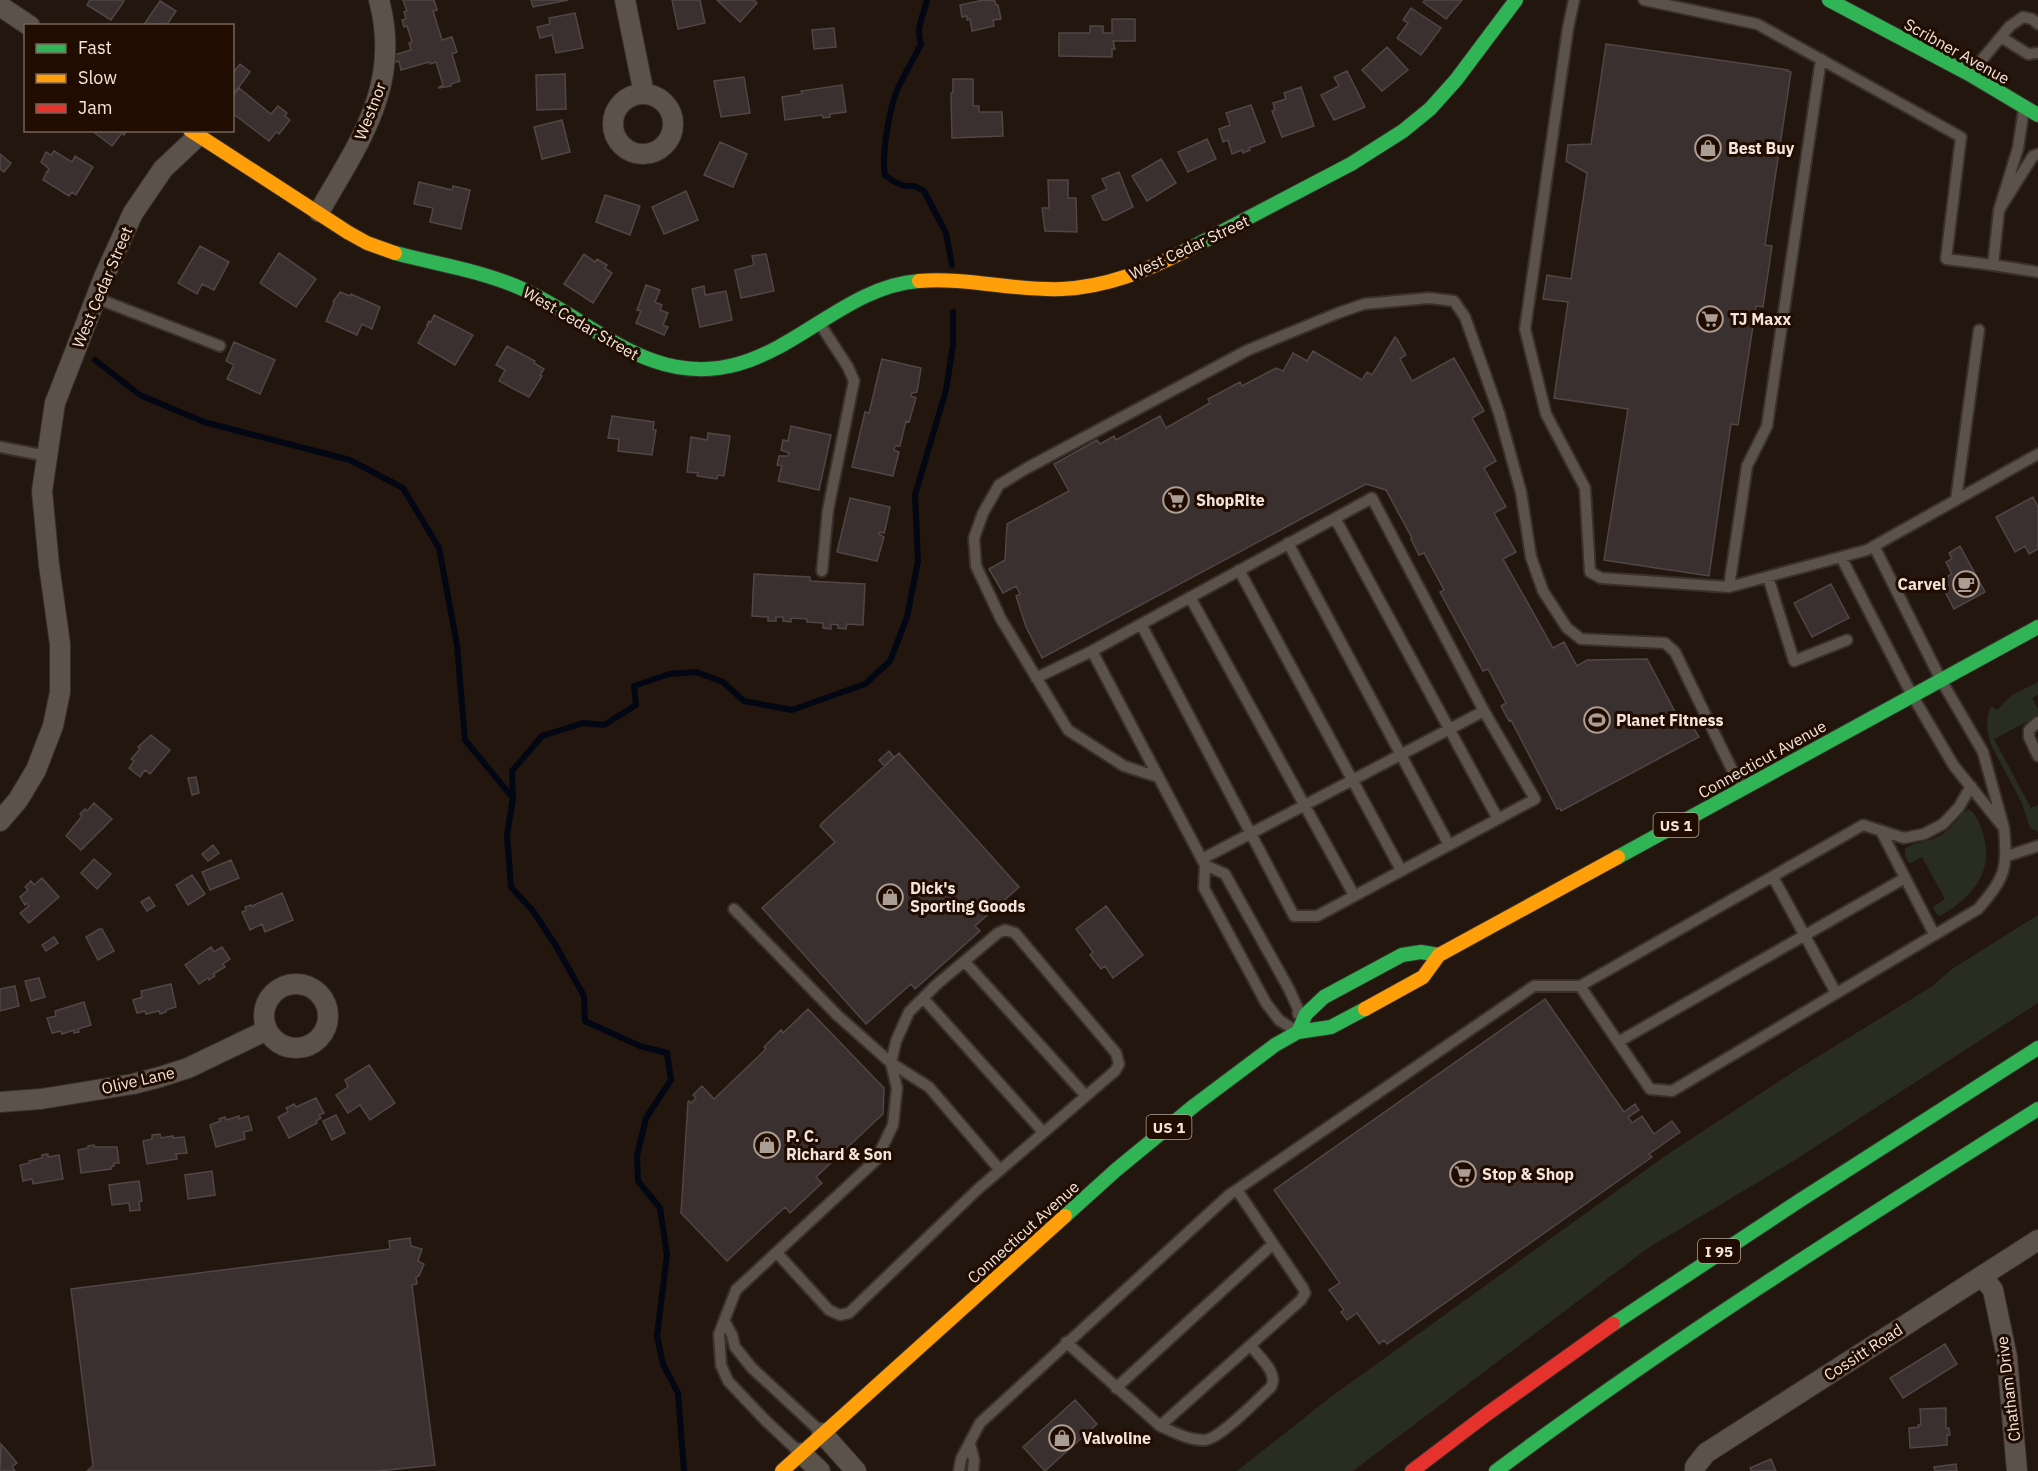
<svg xmlns="http://www.w3.org/2000/svg" width="2038" height="1471" font-family="'IBM Plex Sans',sans-serif">
  <rect width="100%" height="100%" fill="#22160e"/>
  <path fill="#292d21" d="M2038 682V695L2032 698 2038 709V716L1994 739 2031 808 2038 805V832L2030 828 2022 803 1992 747C1987 734 1985 719 1991 706L1997 710 2012 695Z
    M1969 809C1977 815 1981 827 1984 837 1993 876 1970 898 1940 916L1937 915 1933 907 1945 899 1922 857 1911 863 1908 862 1905 856V849C1912 842 1930 842 1941 835 1953 828 1960 813 1969 809Z
    M2038 915V1003L1795 1160 1648 1248 1353 1471H1237L1328 1399 1668 1154 1801 1067 1931 987 1952 969Z"/>
  <g fill="none" stroke-linecap="round" stroke-linejoin="round">
    <path stroke="#030713" stroke-width="6" d="M927 0C924 16 915 26 921 44 914 58 906 72 899 86 890 104 881 155 885 175L893 181 904 186H915L924 191 946 233 952 265
      M95 360 140 395 204 422 350 460 403 488 439 548 457 645 465 740 513 798
      M684 1471 678 1393 663 1364 657 1336 667 1255 660 1208 638 1181 637 1156 646 1118 671 1080 667 1053 640 1046 585 1021 584 996 556 946 533 911 511 887 507 835 513 798 512 771 542 736 583 723 604 725 636 705 634 686 669 674 696 672 723 682 744 701 792 710 865 684 890 661 907 617 918 561 915 495 946 390 953 345V312"/>
  </g>
  <path fill="#3a3030" stroke="#504646" stroke-width="1.5" d="M90 0H123L124 1 111 20 87 5Z
    M403 0H434L437 10 433 11 442 40 452 37 457 52 452 54 460 81 451 84V86L438 88 443 85 436 62 430 64 429 62 401 70 399 61 396 62 394 55 411 50 409 43 412 42 407 26 404 27 402 20 406 19 404 12 407 11Z
    M531 0H568L533 7Z
    M672 0H700L705 23 678 29Z
    M717 0H754L757 3 740 22Z
    M984 0 995 1 996 5H998L1001 19 993 20 994 26 972 31 970 19 967 20V16L962 17 960 5Z
    M1425 0H1462L1446 19 1423 2Z
    M160 1 176 11 166 26H143Z
    M1411 8 1441 28 1421 55 1397 38 1408 23 1403 20Z
    M575 13 583 48 556 53 552 35 540 38 537 27 550 24 549 18Z
    M1112 19H1135V41H1113L1115 49H1112V57L1059 56V33H1090V26H1103V33H1112Z
    M834 28 836 47 814 49 812 30Z
    M1606 44 1788 70 1787 71 1791 72 1765 245 1772 246 1763 307 1756 306 1738 425 1731 424 1709 576 1604 560 1628 409 1554 398 1568 302 1543 299 1547 275 1571 279 1587 173 1566 161 1568 145 1591 144Z
    M1387 47 1408 70 1382 91 1362 70Z
    M240 64 250 72 232 96V74Z
    M1347 71 1365 107 1334 120 1321 95 1339 86 1334 77Z
    M565 74 566 109 537 110 536 75Z
    M744 77 750 113 721 117 714 81Z
    M953 79H973V106H979V112H1002L1003 136 952 138 951 93H953Z
    M842 85 846 112 830 114V117L823 118 822 115 785 120 782 97 802 94 801 91Z
    M1301 87 1314 126 1282 137 1272 111 1275 110 1273 103 1286 99 1284 93Z
    M239 88 271 114 278 106 287 113 285 116 290 120 279 134 276 132 269 141 232 113V97Z
    M1251 105 1265 142 1249 148 1250 150 1243 153 1242 150 1232 154 1228 140 1223 142 1219 129 1230 125 1226 113Z
    M562 120 570 152 542 159 534 127Z
    M91 130H127L124 135 122 133 112 146Z
    M1207 139 1216 159 1188 172 1178 152Z
    M720 142 747 154 733 187 704 175Z
    M54 151 72 162 75 156 93 167 76 195 72 192 69 196 43 180 47 171 48 172 49 169 41 162 46 152 51 155Z
    M0 154 11 163 4 172 0 169Z
    M1161 159 1176 183 1147 201 1132 176Z
    M1119 172 1133 207 1107 220H1103L1092 196 1107 189 1102 179Z
    M1048 180H1068V198H1076L1077 232 1045 231 1042 208H1049Z
    M419 182 452 190 453 186 470 190 461 229 430 222 433 208 414 204Z
    M686 191 698 220 664 234 652 207Z
    M605 195 640 206 630 235 596 222Z
    M200 246 229 262 214 290 202 284 197 294 178 283Z
    M279 253 316 279 296 307 260 283Z
    M584 254 595 262 597 259 607 265 605 268 612 273 593 303 564 284Z
    M766 254 774 291 741 298 735 270 754 265 752 256Z
    M646 285 660 290 655 302 662 305 660 310 668 313 663 325 668 327 664 335 636 323 641 311 637 310Z
    M704 286 705 295 726 291 732 320 700 327 692 289Z
    M340 292 350 296 351 294 380 307 372 329 362 324 357 335 326 321 334 303 333 302Z
    M434 315 473 335 455 365 418 343 428 325H427L429 321 431 322Z
    M1395 337 1397 339 1406 355 1400 359 1412 381 1454 358 1484 411 1472 418 1496 461 1484 468 1506 507 1494 513 1516 552 1503 559 1553 648 1564 642 1577 666 1587 660 1647 659 1679 719 1686 715 1699 737 1561 811 1560 808 1557 809 1511 720 1509 721 1501 706 1506 703 1488 669 1483 671 1440 592 1444 590 1424 553 1419 555 1411 539 1412 538 1386 490 1366 484 1042 658 1026 627 1016 596 1020 594 1016 586 1003 593 989 569 1005 560 1007 524 1069 491 1054 464 1097 440 1100 444 1114 436 1116 440 1160 416 1166 428 1210 403 1208 399 1240 382 1242 386 1276 368 1283 371 1293 353 1307 361 1313 351 1362 380 1367 372 1372 375Z
    M234 342 275 360 260 394 227 379 234 365 226 361Z
    M507 346 535 361 534 363 544 369 540 375 542 376 529 397 499 381 505 370 496 365Z
    M882 359 921 368 917 392 912 393 911 396 916 398 909 422 906 421 900 446H895L894 450 899 452 893 476 852 467 865 412 869 413Z
    M612 416 654 422 653 430H656L652 455 618 451 619 439 608 438Z
    M791 426 831 435 819 490 778 481 782 466 777 465 779 456H788L789 453 781 450 783 440 788 441Z
    M708 433 730 436 724 476 718 475 717 479 697 476 698 473 687 472 691 437 707 440Z
    M2033 497 2038 507V549L2029 554 2025 546 2015 552 1996 517Z
    M850 498 890 507 885 530 884 533 880 532 879 534 884 537 877 561 837 552Z
    M1960 546 1985 592 1954 609 1941 584 1945 583 1943 579 1952 574 1946 562 1952 559 1949 553Z
    M754 574 810 577V581L865 584 863 625 847 624 846 629 838 628V625L831 624V629L823 628V623L807 622V619L791 618V622L783 621V617H776V621H768V617L752 616Z
    M1831 584 1849 618 1812 637 1794 603Z
    M151 735 170 750 150 774 145 770 140 777 129 768 134 761 131 759 140 749 138 747Z
    M889 751 894 757 884 766 879 760Z
    M899 753 1019 887 975 926 980 931 915 989 911 984 866 1024 762 908 835 842 820 826 822 823Z
    M196 777 199 793 192 795 188 778Z
    M94 803 112 819 81 850 66 836 82 816 80 814 85 809 87 811Z
    M213 845 219 853 208 861 202 854Z
    M94 859 111 874 97 889 81 873Z
    M231 860 239 878 210 890 202 872Z
    M192 875 205 894 188 905 176 885Z
    M42 878 59 897 29 923 20 913 29 906 27 903 25 905 20 897 28 890 25 887 31 881 34 885Z
    M282 893 293 920 265 932 262 924 250 930 242 912 246 910 245 907 251 905 252 907 254 906V905Z
    M149 897 155 906 147 911 141 902Z
    M1106 906 1143 955 1113 978 1105 966 1101 969 1090 955 1093 952 1076 929Z
    M99 929H102L114 951 98 960 86 937Z
    M54 937 58 943 46 951 42 945Z
    M211 947 214 952 222 947 230 959 223 964 225 967 213 974 215 976 209 980 208 978 199 984 185 965Z
    M39 978 45 997 31 1001 25 981Z
    M171 984 176 1007 166 1010V1012L160 1014 159 1011 146 1014 145 1011 137 1013 133 1000 142 997 141 991Z
    M15 986 19 1006 0 1011V989Z
    M1545 999 1624 1112 1635 1104 1639 1110 1628 1117 1632 1123 1642 1116 1654 1134 1672 1121 1680 1132 1649 1154 1652 1157 1387 1344 1384 1340 1379 1344 1357 1313 1347 1320 1341 1312 1344 1310 1329 1290 1340 1283 1274 1190Z
    M84 1002 91 1025 78 1029 79 1032 74 1033V1030L62 1034 61 1031 52 1033 47 1018 56 1016 55 1011Z
    M808 1009 884 1088 883 1114 816 1177 822 1183 790 1213 785 1207 727 1261 681 1213 688 1102 689 1101 691 1103 696 1098 693 1095 702 1086 714 1099 766 1049 764 1047 781 1030 783 1033Z
    M369 1065 395 1103 370 1120 360 1105 348 1113 336 1095 348 1087 345 1080Z
    M316 1098 324 1113 319 1115 321 1118 316 1121 317 1123 289 1138 278 1117 288 1112 286 1108 294 1104 296 1107Z
    M336 1115 345 1133 332 1140 323 1121Z
    M239 1116V1119L248 1116 252 1130 244 1132 245 1139 216 1147 210 1125 220 1121 219 1119 225 1117 226 1120Z
    M160 1134 161 1138 173 1136V1138L184 1137 187 1153 176 1154 177 1159 147 1164 143 1141 152 1139V1135Z
    M94 1145 95 1147H117L119 1163H114V1166L111 1167V1169L81 1173 78 1150 88 1148V1146Z
    M48 1154V1157L59 1155 63 1179 33 1184 32 1179 23 1181 20 1165 30 1163 29 1161 42 1158V1155Z
    M212 1171 215 1195 188 1199 185 1175Z
    M139 1181 142 1201 139 1202 140 1210 130 1211 129 1203 112 1205 109 1185Z
    M410 1238 411 1246 422 1249 418 1261 424 1264 419 1276 416 1277 417 1284 412 1285 435 1465 379 1471H87L93 1466 71 1289 390 1249 389 1241Z
    M1945 1344 1957 1364 1903 1398 1890 1378Z
    M1075 1400 1097 1424 1045 1471 1023 1447Z
    M1946 1408V1428H1949L1950 1435H1947V1445L1910 1448 1909 1428 1919 1427 1918 1425H1921L1920 1409Z
    M1 1444 17 1463 12 1467 15 1471H0Z
    M1771 1459 1776 1471H1751L1750 1468Z
    M1956 1464 1957 1471H1935L1934 1467Z"/>
  <g fill="none" stroke-linecap="round" stroke-linejoin="round">
    <g stroke="#39302b" stroke-width="14">
      <path id="lane" d="M1574 0 1568 28 1525 329 1546 414 1585 488 1590 572 1601 578 1729 587 1867 550 2038 454
        M1644 0 1757 24 1961 137 1946 259 1993 265
        M2001 37 2028 54 2038 53
        M1970 74 2010 26 2023 17 2032 19 2038 24
        M2024 108 2018 148 1999 210 2033 156 2038 154
        M1999 210 1993 265 2038 272
        M96 298 220 346
        M820 324 848 367 854 381 828 510 822 571
        M0 447 47 456
        M1956 500 1979 330
        M1335 518 1498 819
        M1288 543 1449 845
        M1841 557 1912 695 1954 766 2004 828 1983 752 1941 680 1874 546
        M1239 570 1401 870
        M1768 577 1794 661 1847 640
        M1729 587 1747 466 1767 426 1821 59
        M1190 597 1354 895
        M1141 624 1294 916H1317L1535 799 1484 711
        M1036 678 1092 651
        M2038 722 2029 730V737L2038 756
        M1158 777 1124 766 1068 730 1001 619 976 566 974 538 983 513 999 485 1027 468 1248 350 1338 313 1364 304 1429 298 1454 301 1465 317 1499 413 1521 492 1531 557 1543 591 1567 628 1581 639 1665 643 1675 652 1740 786
        M1971 786 1959 807 1943 824 1924 834 1904 838 1863 825 1580 986 1650 1089 1672 1091 1978 909C2005 878 2008 869 2004 828
        M1881 831 1934 934
        M2007 856 2038 846
        M1202 859 1484 711 1372 498 1092 651 1205 865 1204 888 1266 1003 1279 1020 1293 1029
        M1205 865 1225 874 1289 989 1298 1009V1014
        M1773 877 1836 993
        M734 909 837 1015 891 1063 897 1088 893 1125 876 1160 736 1290 719 1334 721 1365 728 1381 766 1421 798 1451
        M965 962 1086 1096
        M923 998 1043 1132
        M1618 1042 1905 878
        M777 1253 829 1310 840 1315 849 1313 977 1190 1115 1071 1119 1064 1116 1053 1015 933 1005 930 998 933 936 985 909 1012 896 1041 891 1063 929 1087 1000 1170
        M725 1322 732 1335 735 1347 752 1368 822 1433
        M1066 1342 1160 1426 1301 1300 1305 1293 1303 1288 1237 1190
        M1116 1388 1273 1244
        M1160 1426C1174 1432 1190 1441 1205 1440 1220 1439 1258 1399 1271 1387 1279 1373 1259 1357 1251 1346
        M970 1444 974 1460 973 1471
        M959 1471 961 1459 980 1423 1229 1195 1534 986H1580"/>
    </g>
    <g stroke="#39302b" stroke-width="22">
      <path id="street" d="M625 0 644 94
        M0 6 30 26
        M613 124a30 30 0 1 1 60 0a30 30 0 1 1-60 0Z
        M319 212C359 142 402 85 379 0
        M0 821 18 800 36 770 53 726 60 692V644L49 565 42 491 55 403 104 277 133 213 163 169 198 136
        M264 1016a32 32 0 1 1 64 0a32 32 0 1 1-64 0Z
        M0 1102 41 1099 133 1084 160 1077 188 1068 267 1030
        M1982 1276 1993 1290 2007 1357 2017 1471
        M822 1433 856 1471
        M801 1453 820 1471
        M1695 1471V1467L1706 1453 2038 1240"/>
    </g>
    <g stroke="#39302b" stroke-width="16">
      <path id="fast" d="M1829 0 1969 74 2038 115
        M1185 251 1351 164 1403 131 1430 109 1456 80 1516 0
        M395 253C436 264 478 270 518 287 592 319 649 389 738 364 802 346 851 286 919 281
        M1618 857 2038 627
        M1298 1032 1306 1014 1324 997 1402 955 1421 952 1439 955
        M1065 1216 1116 1170 1195 1105 1275 1045 1298 1032 1331 1027 1365 1009
        M1613 1324 1799 1201 2038 1048
        M1496 1471C1670 1341 1854 1225 2038 1109"/>
    </g>
    <g stroke="#39302b" stroke-width="16">
      <path id="slow" d="M190 130 349 233 367 243 395 253
        M919 281C967 277 1014 291 1062 289 1106 287 1146 271 1185 251
        M1365 1009 1423 977 1439 955 1618 857
        M782 1471 1065 1216"/>
    </g>
    <g stroke="#39302b" stroke-width="16">
      <path id="jam" d="M1412 1471 1487 1414 1613 1324"/>
    </g>
    <use href="#lane" stroke="#5a524b" stroke-width="10"/>
    <use href="#street" stroke="#5a524b" stroke-width="20"/>
    <use href="#fast" stroke="#30b455" stroke-width="14"/>
    <use href="#slow" stroke="#ff9f0a" stroke-width="14"/>
    <use href="#jam" stroke="#e5322d" stroke-width="14"/>
  </g>
  <defs>
    <g id="shop-ring" transform="scale(1.35)"><circle r="9.5" fill="#200c01" stroke="#aa9d93" stroke-width="1.5"/><path d="M-5-2.5h2.3a2.7 3.5 0 0 1 5.4 0H5L5.5 6h-11ZM-1.5-2.5h3a1.5 2.3 0 0 0-3 0Z" fill="#aa9d93"/></g>
    <g id="supermarket-ring" transform="scale(1.35)"><circle r="9.5" fill="#200c01" stroke="#aa9d93" stroke-width="1.5"/><path d="M-6-5.5h2.5l.6 2H6L4.5 2H-2.5L-4.4-4H-6ZM-1.5 3.2a1.3 1.3 0 1 0 .1 0ZM3 3.2a1.3 1.3 0 1 0 .1 0Z" fill="#aa9d93"/></g>
    <g id="cafe-ring" transform="scale(1.35)"><circle r="9.5" fill="#200c01" stroke="#aa9d93" stroke-width="1.5"/><path d="M-5.5-4.5H6V0H3Q3 3.5 0 3.5H-2.5Q-5.5 3.5-5.5 0ZM3-3.2v2h1.7v-2ZM-6 4.5H4V6H-6Z" fill="#aa9d93"/></g>
    <g id="stadium-ring" transform="scale(1.35)"><circle r="9.5" fill="#200c01" stroke="#aa9d93" stroke-width="1.5"/><path d="M0-5a6.5 5 0 1 0 0 10a6.5 5 0 1 0 0-10ZM-3.5-1.8h7v3.6h-7Z" fill="#aa9d93"/></g>
  </defs>
  <g fill-rule="evenodd">
    <use href="#shop-ring" x="1708" y="148"/>
    <use href="#supermarket-ring" x="1710" y="319"/>
    <use href="#supermarket-ring" x="1176" y="500"/>
    <use href="#cafe-ring" x="1966" y="584"/>
    <use href="#stadium-ring" x="1597" y="720"/>
    <use href="#shop-ring" x="890" y="897"/>
    <use href="#shop-ring" x="767" y="1145"/>
    <use href="#supermarket-ring" x="1463" y="1174"/>
    <use href="#shop-ring" x="1062" y="1438"/>
  </g>
  <g text-anchor="middle" dominant-baseline="central" stroke-width="6" stroke-linejoin="round" paint-order="stroke">
    <g fill="#200c01" stroke="#b4a49a" stroke-width="1.5">
      <rect x="1653.5" y="813" width="45" height="24" rx="4.5"/>
      <rect x="1146.5" y="1115" width="45" height="24" rx="4.5"/>
      <rect x="1698" y="1239" width="42" height="24" rx="4.5"/>
    </g>
    <g font-size="15" font-weight="bold" fill="#f3e5db">
      <text x="1676" y="825">US 1</text>
      <text x="1169" y="1127">US 1</text>
      <text x="1719" y="1251">I 95</text>
    </g>
    <g font-size="16" fill="#f3e5db" stroke="#200c01">
      <text transform="translate(1957 51) rotate(29)">Scribner Avenue</text>
      <text transform="translate(370 111) rotate(-69)">Westnor</text>
      <text transform="translate(1189 247) rotate(-25)">West Cedar Street</text>
      <text transform="translate(102 287) rotate(-67)">West Cedar Street</text>
      <text transform="translate(581 323) rotate(30)">West Cedar Street</text>
      <text transform="translate(1762 759) rotate(-29)">Connecticut Avenue</text>
      <text transform="translate(138 1080) rotate(-13)">Olive Lane</text>
      <text transform="translate(1023 1232) rotate(-42)">Connecticut Avenue</text>
      <text transform="translate(1863 1352) rotate(-33)">Cossitt Road</text>
      <text transform="translate(2008 1389) rotate(-97)">Chatham Drive</text>
    </g>
    <g font-size="16" font-weight="bold" fill="#f3e5db" stroke="#200c01" text-anchor="start">
      <text x="1728" y="148">Best Buy</text>
      <text x="1730" y="319">TJ Maxx</text>
      <text x="1196" y="500">ShopRite</text>
      <text x="1946" y="584" text-anchor="end">Carvel</text>
      <text x="1616" y="720">Planet Fitness</text>
      <text x="910" y="888">Dick's<tspan x="910" dy="18">Sporting Goods</tspan></text>
      <text x="786" y="1136">P. C.<tspan x="786" dy="18">Richard &amp; Son</tspan></text>
      <text x="1482" y="1174">Stop &amp; Shop</text>
      <text x="1082" y="1438">Valvoline</text>
    </g>
  </g>
  <rect x="24" y="24" width="210" height="108" fill="#200c01" stroke="#746358" stroke-width="1.5"/>
  <rect x="36" y="44" width="30" height="9" fill="#30b455" stroke="#746358" stroke-width="1.5"/>
  <text x="78" y="54" font-size="18" fill="#f3e5db">Fast</text>
  <rect x="36" y="74" width="30" height="9" fill="#ff9f0a" stroke="#746358" stroke-width="1.5"/>
  <text x="78" y="84" font-size="18" fill="#f3e5db">Slow</text>
  <rect x="36" y="104" width="30" height="9" fill="#e5322d" stroke="#746358" stroke-width="1.5"/>
  <text x="78" y="114" font-size="18" fill="#f3e5db">Jam</text>
</svg>
